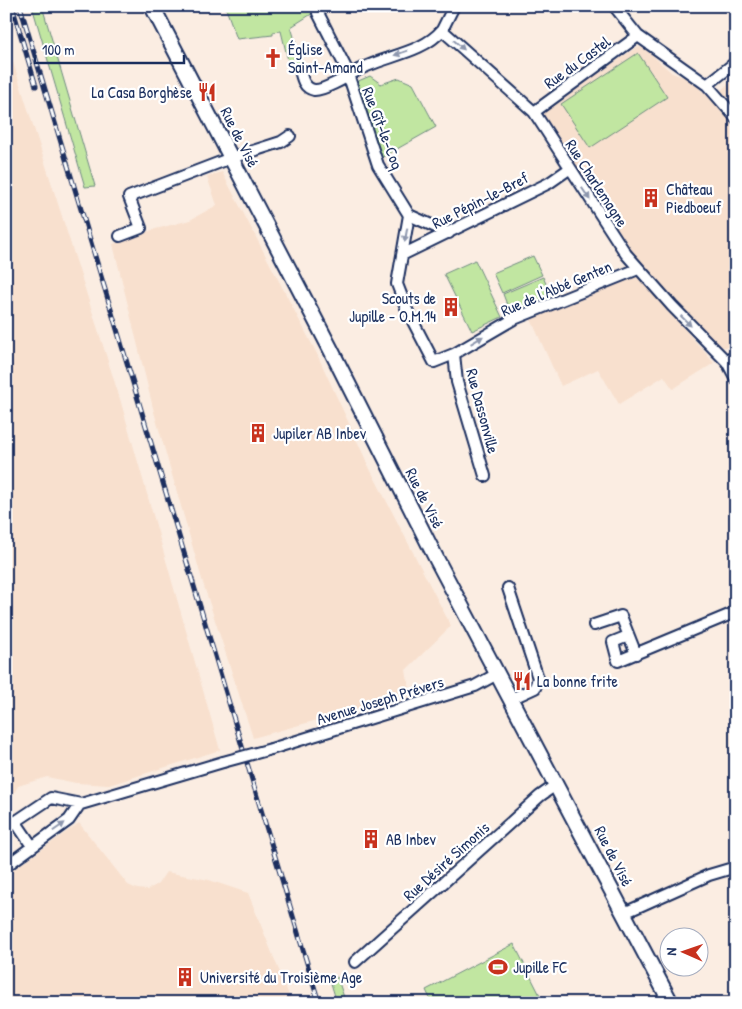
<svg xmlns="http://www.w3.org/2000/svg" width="742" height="1009" font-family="'Patrick Hand',sans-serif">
  <rect width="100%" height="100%" fill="#fbede2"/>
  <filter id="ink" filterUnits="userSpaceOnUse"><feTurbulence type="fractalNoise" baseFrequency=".02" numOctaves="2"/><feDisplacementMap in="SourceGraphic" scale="10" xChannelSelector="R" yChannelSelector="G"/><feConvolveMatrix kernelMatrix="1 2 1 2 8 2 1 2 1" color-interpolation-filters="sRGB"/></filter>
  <g filter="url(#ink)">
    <path fill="#f8e0ce" d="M6 40 120 399 220 750 109 785 76 783 47 777 18 786 6 807Z
      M637 47 644 48 672 73 686 78 699 88 736 123 734 347H723L712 341 634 254 541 117 544 110Z
      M736 77V111L719 92Z
      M222 172 317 354 370 469 451 626 406 670 410 694 253 738 203 583 154 412 113 244 152 230 190 220 217 205 207 177Z
      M637 274 714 363 673 389 664 376 619 404 598 369 561 386 529 315Z
      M79 823 128 885 137 889 147 890 158 884 166 872 209 880 248 893 292 1003H6V875Z"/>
    <path fill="#c1e6a1" stroke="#6e8a80" d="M32 6H42L95 186 85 187Z
      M225 6H312L313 13 291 27 302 63 290 69 281 31 273 32V35L237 39Z
      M638 53 667 97 590 148 561 104Z
      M370 76 381 84 399 78 413 84 436 127 381 158 356 82Z
      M533 256 542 275 502 293 493 273Z
      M475 260 502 317 472 331 444 274Z
      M543 277 551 295 510 313 503 294Z
      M514 944 544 1003H432L426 990Z
      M337 977 346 1003H337L330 980Z"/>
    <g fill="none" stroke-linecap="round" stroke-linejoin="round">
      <g stroke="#1b2f5e" stroke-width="14">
        <path id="minor" d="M318 6V13L346 68 378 165 409 215 449 233
          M454 6 442 30 534 112 626 254 672 306 727 362 736 379
          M614 6 638 36 707 85 736 118
          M300 70C302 79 304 88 314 90 322 91 346 78 353 73 380 56 421 55 442 30
          M707 85 736 62
          M534 112 638 36
          M409 215 397 284 407 310 434 362 454 354 514 319 638 269
          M120 236 141 228 129 197 231 158 281 142 290 136
          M402 255 549 183 569 169
          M454 354 457 382 485 476
          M727 362 736 355
          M508 588 538 678 535 688 511 699
          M594 625 621 616 636 654
          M628 636 613 642 618 661 736 612
          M271 749 475 686 497 674
          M15 821 32 846
          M6 828 51 798 81 804 223 762
          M6 866 69 820 80 804
          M624 913 709 875 736 867
          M355 962 540 796 557 784"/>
      </g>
      <g stroke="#1b2f5e" stroke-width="18">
        <path id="secondary" d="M152 6 330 348 437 560 671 1003"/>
      </g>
      <use href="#minor" stroke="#fff" stroke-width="10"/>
      <use href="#secondary" stroke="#fff" stroke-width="14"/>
      <g stroke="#1b2f5e" stroke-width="5">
        <path id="rail" d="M12 6 36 86
          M20 6 319 1003"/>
      </g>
      <use href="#rail" stroke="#fff" stroke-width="3" stroke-dasharray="9" stroke-linecap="butt"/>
      <g stroke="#1b2f5e" stroke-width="14" stroke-linecap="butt">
        <path id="minor-bridge" d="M223 762 271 749"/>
      </g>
      <use href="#minor-bridge" stroke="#fff" stroke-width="10"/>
    </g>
    <defs><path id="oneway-solid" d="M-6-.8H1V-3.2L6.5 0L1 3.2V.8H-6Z" transform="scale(1.25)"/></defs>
    <g fill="#8d97ae">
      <use href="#oneway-solid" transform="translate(459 45) rotate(42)"/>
      <use href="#oneway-solid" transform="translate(401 53) rotate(161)"/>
      <use href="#oneway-solid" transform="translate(586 194) rotate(56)"/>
      <use href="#oneway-solid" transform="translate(406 235) rotate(100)"/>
      <use href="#oneway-solid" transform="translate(686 321) rotate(45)"/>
      <use href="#oneway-solid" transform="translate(477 340) rotate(-31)"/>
      <use href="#oneway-solid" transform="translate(59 827) rotate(-35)"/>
    </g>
  </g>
  <defs>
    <g id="church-bare" transform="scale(1.5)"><path d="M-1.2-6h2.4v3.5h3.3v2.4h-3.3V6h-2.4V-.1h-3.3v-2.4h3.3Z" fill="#c8321e" stroke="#fff" stroke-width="2.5" paint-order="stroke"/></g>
    <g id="restaurant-bare" transform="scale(1.5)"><path d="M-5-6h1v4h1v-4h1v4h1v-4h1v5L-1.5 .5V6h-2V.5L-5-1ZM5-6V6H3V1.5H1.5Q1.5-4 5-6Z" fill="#c8321e" stroke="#fff" stroke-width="2.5" paint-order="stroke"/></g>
    <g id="building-bare" transform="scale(1.5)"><path d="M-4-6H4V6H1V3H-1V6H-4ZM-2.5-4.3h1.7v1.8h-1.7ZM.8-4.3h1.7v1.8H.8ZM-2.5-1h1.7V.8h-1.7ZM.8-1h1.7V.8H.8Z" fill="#c8321e" stroke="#fff" stroke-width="2.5" paint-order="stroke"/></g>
    <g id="stadium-bare" transform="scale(1.5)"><path d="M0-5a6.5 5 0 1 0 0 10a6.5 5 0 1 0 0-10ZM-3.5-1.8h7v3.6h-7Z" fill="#c8321e" stroke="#fff" stroke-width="2.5" paint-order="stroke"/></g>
  </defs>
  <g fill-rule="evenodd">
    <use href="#church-bare" x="273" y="58"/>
    <use href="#restaurant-bare" x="207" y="92"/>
    <use href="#building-bare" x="651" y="198"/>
    <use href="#building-bare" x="451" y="307"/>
    <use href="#building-bare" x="258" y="433"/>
    <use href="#restaurant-bare" x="522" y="681"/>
    <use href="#building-bare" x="371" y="839"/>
    <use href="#stadium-bare" x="498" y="967"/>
    <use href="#building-bare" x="185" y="977"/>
  </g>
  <g text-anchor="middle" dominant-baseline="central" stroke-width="4.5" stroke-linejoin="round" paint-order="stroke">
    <g font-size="16" fill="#1b2f5e" stroke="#fff" text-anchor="start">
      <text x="288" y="49">Église<tspan x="288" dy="18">Saint-Amand</tspan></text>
      <text x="192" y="92" text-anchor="end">La Casa Borghèse</text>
      <text x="666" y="189">Château<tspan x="666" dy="18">Piedboeuf</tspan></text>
      <text x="436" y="298" text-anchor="end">Scouts de<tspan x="436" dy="18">Jupille - O.M.14</tspan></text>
      <text x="273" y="433">Jupiler AB Inbev</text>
      <text x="537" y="681">La bonne frite</text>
      <text x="386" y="839">AB Inbev</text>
      <text x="513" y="967">Jupille FC</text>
      <text x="200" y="977">Université du Troisième Age</text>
    </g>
    <g font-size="16" fill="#1b2f5e" stroke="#fff">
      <text transform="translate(577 62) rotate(-36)">Rue du Castel</text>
      <text transform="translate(383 128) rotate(69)">Rue Gît-le-Coq</text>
      <text transform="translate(240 137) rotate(63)">Rue de Visé</text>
      <text transform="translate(597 183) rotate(57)">Rue Charlemagne</text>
      <text transform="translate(480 200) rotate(-27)">Rue Pépin-le-Bref</text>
      <text transform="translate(556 288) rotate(-23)">Rue de l'Abbé Genten</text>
      <text transform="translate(483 411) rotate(75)">Rue Dassonville</text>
      <text transform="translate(425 498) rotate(63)">Rue de Visé</text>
      <text transform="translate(380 700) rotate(-17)">Avenue Joseph Prévers</text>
      <text transform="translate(614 856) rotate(63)">Rue de Visé</text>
      <text transform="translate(446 861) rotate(-42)">Rue Désiré Simonis</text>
    </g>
  </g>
  <rect width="742" height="1009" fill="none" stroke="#fff" stroke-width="25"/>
  <rect x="12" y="12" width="717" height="984" fill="none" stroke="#1b2f5e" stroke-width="2" filter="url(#ink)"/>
  <g transform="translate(684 952) rotate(272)"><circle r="24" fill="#ffffff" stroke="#a4acbf"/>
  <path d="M0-4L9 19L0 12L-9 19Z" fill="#c8321e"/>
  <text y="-8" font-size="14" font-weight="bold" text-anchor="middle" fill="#1b2f5e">N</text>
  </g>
  <path d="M35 55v8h149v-8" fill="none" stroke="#1b2f5e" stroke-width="2.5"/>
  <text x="42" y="55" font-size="15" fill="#1b2f5e" stroke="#ffffff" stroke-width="4" paint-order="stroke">100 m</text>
</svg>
